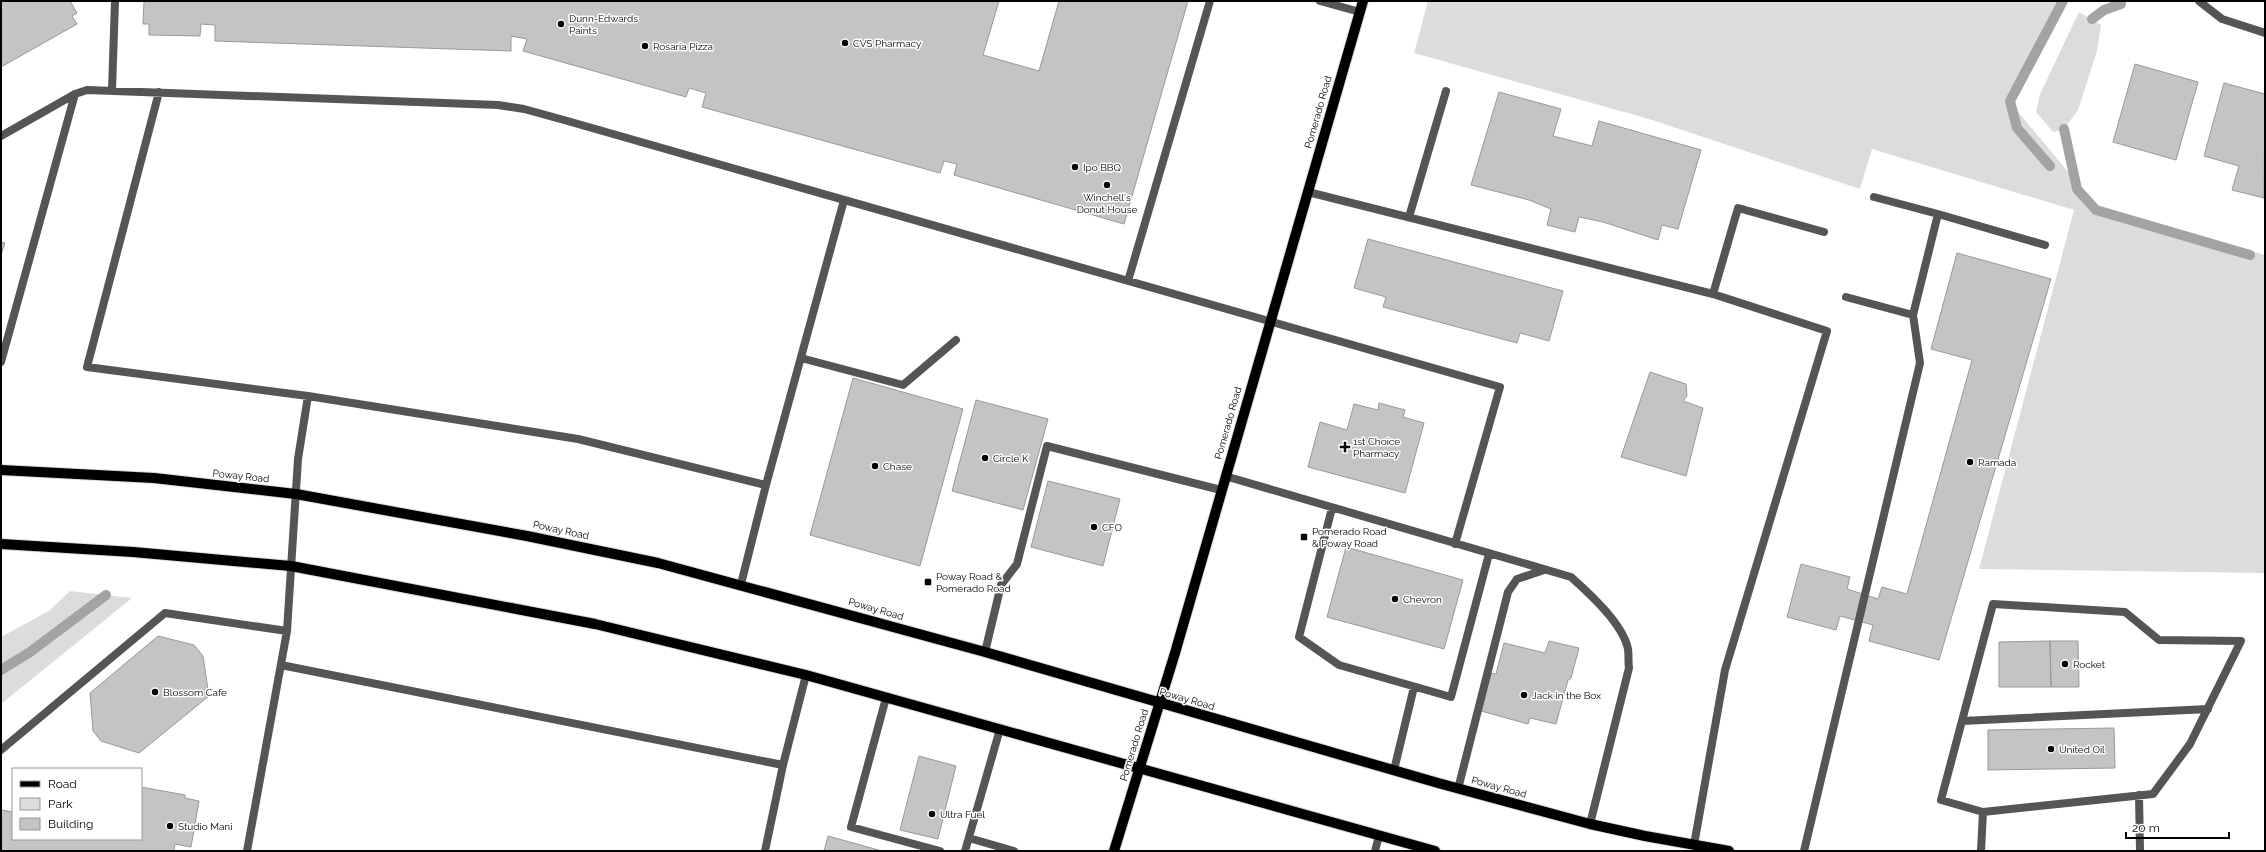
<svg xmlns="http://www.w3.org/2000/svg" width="2266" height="852" font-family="Raleway,sans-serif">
  <rect width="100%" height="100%" fill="#fff"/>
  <path fill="#dcdcdc" d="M1428 1H2063L2010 102 2097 207 2265 255V573L1979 569 2074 210 1872 149 1860 189 1649 119 1414 53Z
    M2079 12 2101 25 2097 51 2078 110 2064 129 2053 132 2036 112 2040 94Z
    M70 591 132 598 1 704V637L49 611Z"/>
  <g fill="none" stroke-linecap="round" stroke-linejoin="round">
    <path stroke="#a3a3a3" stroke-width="10" d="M2092 19 2104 10 2121 4
      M2064 129 2077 189 2096 210 2250 255
      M2050 166 2017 128 2010 101 2063 1
      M1 670 30 652 106 595"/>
  </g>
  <path fill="#c4c4c4" stroke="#999" d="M1 1H70L77 13 72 16 77 24 1 67Z
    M144 1H999L983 55 1039 71 1059 1H1188L1124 224 954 175 957 164 944 161 940 173 702 107 706 93 689 88 686 97 523 51 527 39 511 36V51L215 41V25L201 24 200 36 149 35V24H143Z
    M2135 64 2198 82 2176 160 2113 142Z
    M2224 83 2265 94 2264 198 2232 190 2239 166 2204 156Z
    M1499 92 1561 109 1553 136 1592 146 1599 121 1701 150 1678 229 1662 225 1658 240 1603 222 1579 217 1575 232 1547 225 1551 209 1529 200 1471 185Z
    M1368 239 1563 291 1549 341 1520 333 1517 343 1383 307 1386 297 1354 288Z
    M1 242 5 243 1 255Z
    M1957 253 2051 279 1939 660 1869 641 1873 625 1840 616 1836 630 1787 617 1801 564 1850 577 1847 589 1878 599 1882 587 1907 594 1972 360 1931 349Z
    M1650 372 1686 384 1687 396 1683 401 1703 408 1686 476 1621 457Z
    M853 378 963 409 920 566 810 535Z
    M976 400 1048 419 1023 510 952 491Z
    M1379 403 1405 410 1403 417 1424 423 1405 493 1308 467 1320 422 1347 430 1354 404 1378 410Z
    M1048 481 1120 499 1103 566 1031 547Z
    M1346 547 1463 580 1444 649 1327 617Z
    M158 636 194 645 203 656 209 696 139 753 101 741 93 731 90 693Z
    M1549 641 1579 648 1571 678 1568 680 1556 724 1530 718 1528 724 1481 711 1491 673 1496 674 1504 643 1545 653Z
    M2050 641H2078L2079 687H2051Z
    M2050 641 2051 687H1999V642Z
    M2114 728 2115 768 1988 770V730Z
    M919 756 956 766 938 839 900 830Z
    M141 787 185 795V798L199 801 191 847 175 844 174 851H1V810L13 812V839H141Z
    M828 836 857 844 882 851H824Z"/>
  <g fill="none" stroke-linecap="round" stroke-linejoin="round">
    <g stroke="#dbdbdb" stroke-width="12">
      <path id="primary" d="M1 470 154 478 296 494 527 536 658 563 985 652 1438 783 1590 824 1645 836 1729 851
        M1 544 133 552 291 566 595 624 806 675 1435 851
        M1114 851 1175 653 1363 1"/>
    </g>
    <path stroke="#555" stroke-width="8" d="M1320 1 1360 12
      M112 90 115 1
      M159 92 87 367 308 396 578 439 766 485
      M1 136 75 94 87 90 498 105 524 109 564 120 1500 387 1455 544
      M1308 192 1713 294 1738 208 1824 232
      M1874 197 1938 214 1913 315
      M1938 214 2045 245
      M1409 217 1446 91
      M1128 281 1210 1
      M801 358 903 385 956 340
      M1 362 75 94
      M1225 476 1571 577C1590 594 1623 624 1628 649 1629 655 1628 662 1629 668L1590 824
      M1332 508 1299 637 1339 665 1451 697 1489 554
      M741 584 766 485 844 200
      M1993 604 2125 612 2159 640 2241 641 2190 744 2153 794 1983 812 1941 800Z
      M985 652 1001 585 1017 564 1047 446 1221 490
      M281 665 783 765
      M886 698 851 827 940 851
      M1962 721 2208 709
      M1 750 165 613 287 631
      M1394 770 1414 687
      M1458 789 1508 592 1517 579 1544 570
      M2139 795 2140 851
      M969 838 1014 851
      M1694 845 1725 670 1827 331 1713 294
      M247 851 287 631 298 459 308 396
      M765 851 783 765 806 675
      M965 851 1000 729
      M1375 851 1379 836
      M1804 851 1920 363 1913 315 1846 297
      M1981 851 1983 812"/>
    <path stroke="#555" stroke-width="8" d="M2199 1 2222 19 2265 33"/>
    <use href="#primary" stroke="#000" stroke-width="10"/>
  </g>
  <g fill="#000" stroke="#fff" stroke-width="1.5">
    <circle cx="561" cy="24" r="4"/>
    <circle cx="845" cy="43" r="4"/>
    <circle cx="645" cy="46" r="4"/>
    <circle cx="1075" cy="167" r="4"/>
    <circle cx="1107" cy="185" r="4"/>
    <path d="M1343 441h4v4h4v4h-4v4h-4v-4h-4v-4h4z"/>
    <circle cx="985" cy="458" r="4"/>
    <circle cx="1970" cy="462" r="4"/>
    <circle cx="875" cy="466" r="4"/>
    <circle cx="1094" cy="527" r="4"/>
    <rect x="1300" y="533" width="8" height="8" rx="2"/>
    <rect x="924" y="578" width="8" height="8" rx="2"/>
    <circle cx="1395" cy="599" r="4"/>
    <circle cx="2065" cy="664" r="4"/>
    <circle cx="155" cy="692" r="4"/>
    <circle cx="1524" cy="695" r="4"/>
    <circle cx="2051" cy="749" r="4"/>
    <circle cx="932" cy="814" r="4"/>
    <circle cx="170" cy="826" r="4"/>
  </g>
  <g text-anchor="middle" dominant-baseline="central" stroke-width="3" stroke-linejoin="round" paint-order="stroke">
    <g font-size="10" fill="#000" stroke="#fff" text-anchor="start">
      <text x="569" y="18">Dunn-Edwards<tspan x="569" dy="12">Paints</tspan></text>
      <text x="853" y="43">CVS Pharmacy</text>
      <text x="653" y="46">Rosaria Pizza</text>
      <text x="1083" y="167">Ipo BBQ</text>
      <text x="1107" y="197" text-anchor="middle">Winchell's<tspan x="1107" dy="12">Donut House</tspan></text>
      <text x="1353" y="441">1st Choice<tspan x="1353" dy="12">Pharmacy</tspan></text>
      <text x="993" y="458">Circle K</text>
      <text x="1978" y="462">Ramada</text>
      <text x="883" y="466">Chase</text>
      <text x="1102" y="527">CFO</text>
      <text x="1312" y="531">Pomerado Road<tspan x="1312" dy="12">&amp; Poway Road</tspan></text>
      <text x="936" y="576">Poway Road &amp;<tspan x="936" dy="12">Pomerado Road</tspan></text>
      <text x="1403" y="599">Chevron</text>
      <text x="2073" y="664">Rocket</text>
      <text x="163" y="692">Blossom Cafe</text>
      <text x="1532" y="695">Jack in the Box</text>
      <text x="2059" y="749">United Oil</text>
      <text x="940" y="814">Ultra Fuel</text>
      <text x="178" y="826">Studio Mani</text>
    </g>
    <g font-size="10" fill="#000" stroke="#fff">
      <text transform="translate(1318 112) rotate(-74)">Pomerado Road</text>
      <text transform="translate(1228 423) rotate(-74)">Pomerado Road</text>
      <text transform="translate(241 476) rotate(6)">Poway Road</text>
      <text transform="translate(561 530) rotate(12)">Poway Road</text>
      <text transform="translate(876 609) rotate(16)">Poway Road</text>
      <text transform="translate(1187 699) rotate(16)">Poway Road</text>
      <text transform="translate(1134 745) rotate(-73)">Pomerado Road</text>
      <text transform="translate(1499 787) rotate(15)">Poway Road</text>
    </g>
  </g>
  <rect width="2266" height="852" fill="none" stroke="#000000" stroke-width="4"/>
  <rect x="12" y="768" width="130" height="72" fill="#ffffff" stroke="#999999"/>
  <rect x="20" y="781" width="20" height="6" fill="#000000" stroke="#999999"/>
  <text x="48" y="788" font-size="12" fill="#000000">Road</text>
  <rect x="20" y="798" width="20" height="12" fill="#dcdcdc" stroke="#999999"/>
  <text x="48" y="808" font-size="12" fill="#000000">Park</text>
  <rect x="20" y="818" width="20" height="12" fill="#c4c4c4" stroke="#999999"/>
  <text x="48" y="828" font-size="12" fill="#000000">Building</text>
  <path d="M2126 832v6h103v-6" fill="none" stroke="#000000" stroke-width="2"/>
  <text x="2132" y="832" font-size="12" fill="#000000" stroke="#ffffff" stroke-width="3" paint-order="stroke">20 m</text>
</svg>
